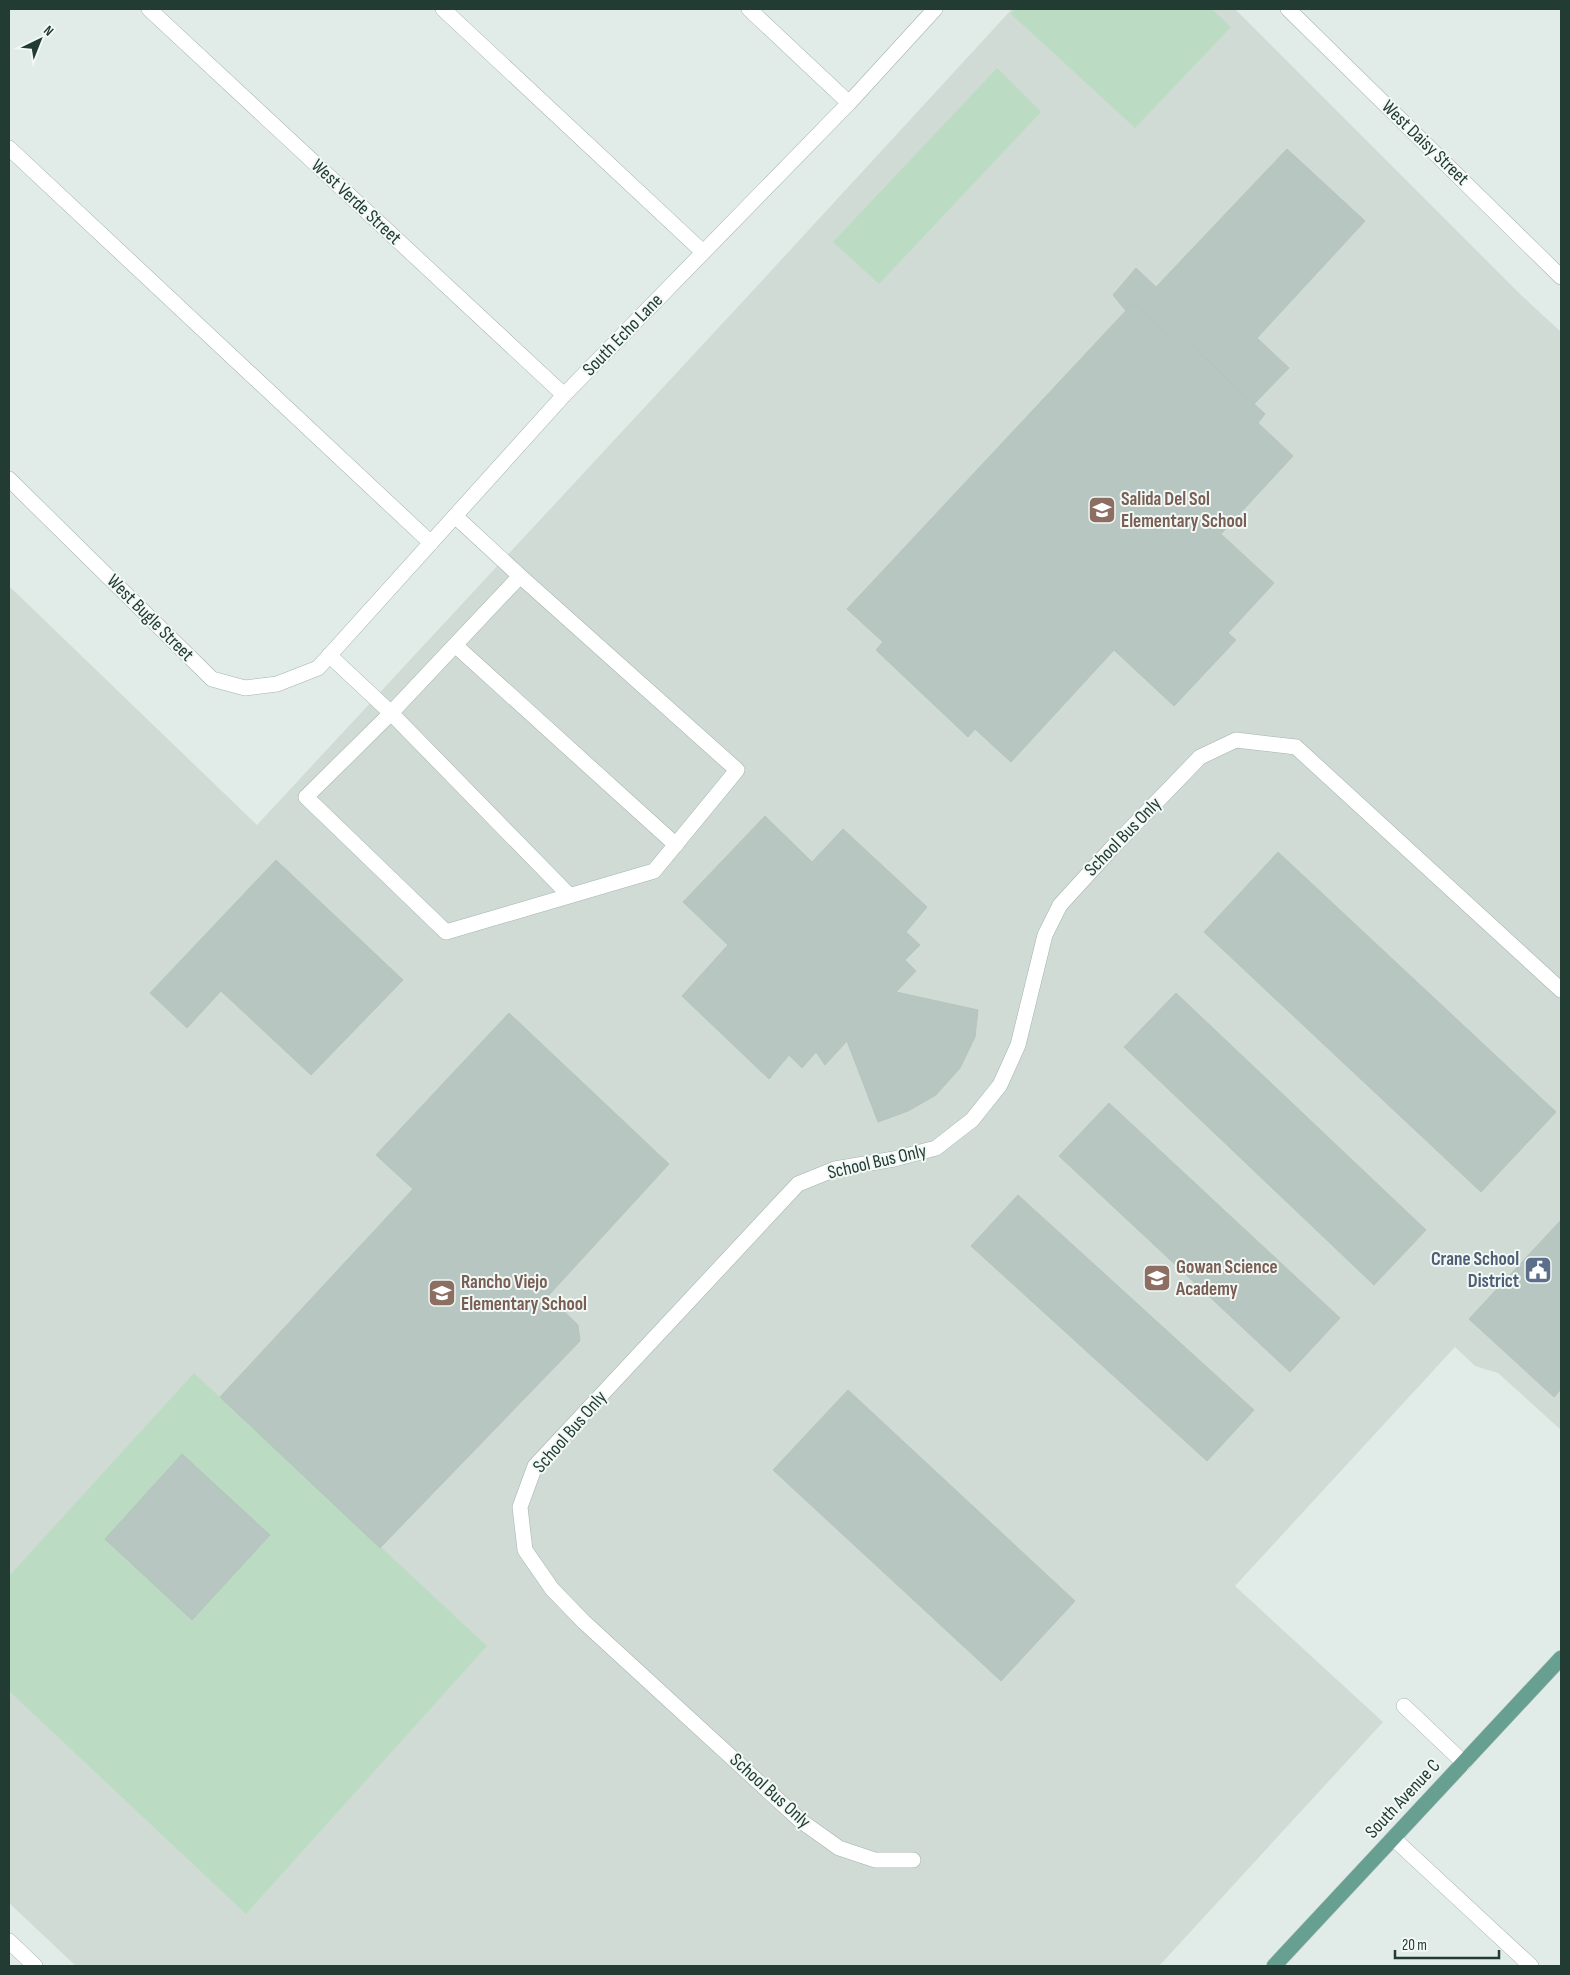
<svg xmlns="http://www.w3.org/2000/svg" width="1570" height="1975" font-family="'Sofia Sans Condensed',sans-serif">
  <rect width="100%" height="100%" fill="#e1ebe7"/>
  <path fill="#d0dbd6" d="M1012 9H1235L1521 295 1561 332V1430L1498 1373 1475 1366 1455 1347 1235 1586 1383 1722 1159 1966H76L9 1903V586L257 825 759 284Z"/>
  <path fill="#bbdcc3" d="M1015 9H1212L1231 27 1135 128 1011 14Z
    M997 68 1041 112 879 284 833 242Z
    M194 1373 487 1646 246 1914 9 1691V1576Z"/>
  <path fill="#b7c6c0" stroke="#b4c5bd" d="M1287 149 1365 221 1257 338 1289 368 1254 404 1176 331 1169 338 1133 303 1126 311 1113 295 1136 268 1156 287Z
    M1133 303 1169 338 1176 331 1265 414 1258 423 1293 456 1221 534 1274 583 1228 633 1236 640 1174 706 1114 650 1011 762 975 729 968 737 876 650 883 642 847 609Z
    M765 816 812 862 843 829 927 907 906 932 920 945 905 960 916 971 896 992 978 1010 975 1037 960 1068 936 1095 908 1111 878 1122 847 1041 825 1065 816 1052 802 1068 789 1055 769 1079 682 996 728 945 683 902Z
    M1278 852 1556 1112 1481 1192 1204 932Z
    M276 860 403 980 311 1075 221 991 187 1028 150 993Z
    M1176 993 1426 1230 1374 1285 1124 1047Z
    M509 1013 669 1164 548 1296 578 1325 580 1341 380 1548 220 1397 413 1189 376 1155Z
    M1109 1103 1340 1318 1290 1372 1059 1156Z
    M1018 1195 1254 1410 1207 1461 971 1246Z
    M1561 1220V1389L1554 1397 1469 1319Z
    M848 1390 1075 1601 1001 1681 773 1470Z
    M182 1454 270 1535 192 1620 105 1539Z"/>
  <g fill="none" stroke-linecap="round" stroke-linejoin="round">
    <g stroke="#a4b3ae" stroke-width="16">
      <path id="minor" d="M149 9 564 395
        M443 9 703 252
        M749 9 849 103
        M1288 9 1561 277
        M9 148 431 543
        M9 479 212 679 245 688 277 684 318 668 564 395 849 103 935 9
        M520 576 737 770 654 871 446 932 306 797 391 713 569 895
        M455 645 676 845
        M329 655 391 713 520 576 455 516
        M1404 1706 1464 1763
        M1393 1838 1531 1966
        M913 1860H875L839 1848 801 1821 584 1622 552 1589 525 1550 520 1507 535 1466 798 1184 835 1169 894 1159 936 1148 972 1120 1000 1085 1018 1045 1045 935 1060 905 1112 848 1200 757 1236 740 1296 747 1561 990
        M9 1941 35 1966"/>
    </g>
    <g stroke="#c1c8c6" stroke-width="16">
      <path id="major" d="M1274 1966 1561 1658"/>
    </g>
    <use href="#minor" stroke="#fff" stroke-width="15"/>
    <use href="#major" stroke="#67a090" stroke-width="15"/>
  </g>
  <defs>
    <g id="school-square" transform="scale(1.4375)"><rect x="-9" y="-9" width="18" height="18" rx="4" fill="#8d6e63" stroke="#f2f8f5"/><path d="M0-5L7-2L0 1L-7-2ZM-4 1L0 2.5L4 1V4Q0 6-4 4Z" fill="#fff"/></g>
    <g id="civic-square" transform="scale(1.4375)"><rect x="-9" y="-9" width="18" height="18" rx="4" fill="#5c6f8a" stroke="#f2f8f5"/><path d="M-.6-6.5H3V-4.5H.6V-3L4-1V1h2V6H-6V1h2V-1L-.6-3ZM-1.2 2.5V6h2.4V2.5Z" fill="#fff"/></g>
  </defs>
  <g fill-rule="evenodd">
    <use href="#school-square" x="1102" y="510"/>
    <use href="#civic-square" x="1538" y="1270"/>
    <use href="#school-square" x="1157" y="1278"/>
    <use href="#school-square" x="442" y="1293"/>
  </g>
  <g text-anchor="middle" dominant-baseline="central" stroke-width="4" stroke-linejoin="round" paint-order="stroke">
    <g font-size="19" fill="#223c34" stroke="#f2f8f5">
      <text transform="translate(1425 143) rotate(44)">West Daisy Street</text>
      <text transform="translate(356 202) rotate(43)">West Verde Street</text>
      <text transform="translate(623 335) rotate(-46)">South Echo Lane</text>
      <text transform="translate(150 618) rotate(45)">West Bugle Street</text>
      <text transform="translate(1123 837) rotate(-46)">School Bus Only</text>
      <text transform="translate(877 1162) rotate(-13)">School Bus Only</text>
      <text transform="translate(570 1432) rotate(-49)">School Bus Only</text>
      <text transform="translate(770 1791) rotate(42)">School Bus Only</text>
      <text transform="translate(1403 1799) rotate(-47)">South Avenue C</text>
    </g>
    <g font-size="19" font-weight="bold" fill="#785e54" stroke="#f2f8f5" text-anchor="start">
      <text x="1121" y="499">Salida Del Sol<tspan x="1121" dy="22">Elementary School</tspan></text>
      <text x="1176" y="1267">Gowan Science<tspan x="1176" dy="22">Academy</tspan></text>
      <text x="461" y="1282">Rancho Viejo<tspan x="461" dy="22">Elementary School</tspan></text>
    </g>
    <g font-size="19" font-weight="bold" fill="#4e5e75" stroke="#f2f8f5" text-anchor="end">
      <text x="1519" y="1259">Crane School<tspan x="1519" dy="22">District</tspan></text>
    </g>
  </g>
  <rect width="1570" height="1975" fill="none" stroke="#223c34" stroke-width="20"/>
  <g transform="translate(40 40) rotate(43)" stroke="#f2f8f5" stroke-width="4" paint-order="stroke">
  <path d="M0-4L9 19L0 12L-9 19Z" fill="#223c34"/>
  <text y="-8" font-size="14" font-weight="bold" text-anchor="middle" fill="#223c34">N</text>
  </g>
  <path d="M1395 1950v8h104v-8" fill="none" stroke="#223c34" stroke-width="2.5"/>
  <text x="1402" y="1950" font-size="15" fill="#223c34" stroke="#f2f8f5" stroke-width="4" paint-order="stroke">20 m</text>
</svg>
